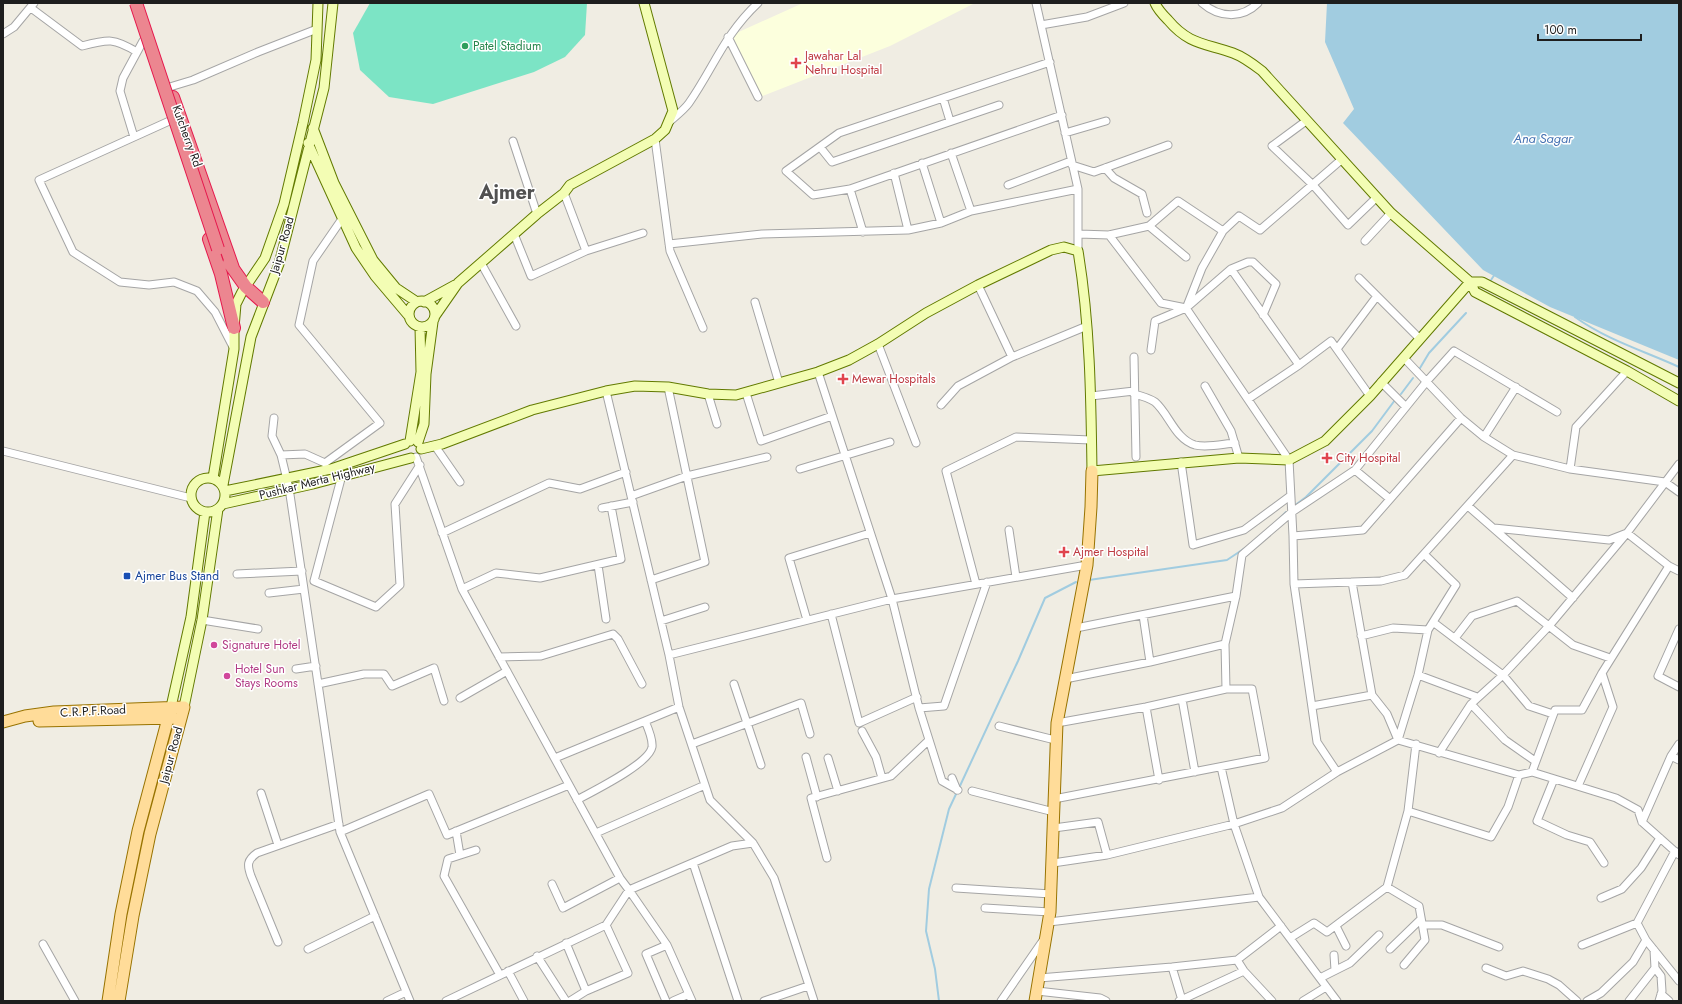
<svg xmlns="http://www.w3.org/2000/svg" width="1682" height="1004" font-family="Jost,sans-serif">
  <rect width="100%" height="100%" fill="#f0ede3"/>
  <path fill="#fcffdd" d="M803 3H975L890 46 760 97 732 35Z"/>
  <path fill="#7ce4c5" d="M370 3H587L585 35 565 57 534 72 433 104 389 97 360 70 353 33Z"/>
  <path fill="#a1cce0" d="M1327 3H1679V360L1550 307 1483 270 1343 123 1354 109 1325 42Z"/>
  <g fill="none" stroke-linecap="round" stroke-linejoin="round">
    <path stroke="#a1cce0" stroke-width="2" d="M1491 280 1495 274
      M1575 317C1607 340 1644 351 1679 367
      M1420 368 1429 353 1466 313
      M1401 394 1413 378
      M1294 506 1306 497 1372 431 1395 400
      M1277 521 1286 512
      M1089 580 1227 560 1245 548
      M959 788 1018 661 1045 598 1076 582
      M939 1001 935 969 926 931 929 889 949 809 957 792"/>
    <g stroke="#a5a5a5" stroke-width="9">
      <path id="street" d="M1036 3 1078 189V251
        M1202 3C1219 18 1242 19 1258 3
        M31 8 82 46C109 39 114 38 137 52
        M1041 25 1087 17 1124 3
        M3 34 14 27 34 3
        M728 37 758 97
        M1050 62 839 133 786 171 813 195 850 189 1062 115
        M163 89 193 80 258 52 317 29
        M943 98 950 121
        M176 118 39 180 73 252 120 282 149 285 174 282 197 291 215 312 233 347
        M1306 121 1272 146 1313 185 1348 225 1376 198
        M669 122C676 116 684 110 689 103 714 67 724 35 758 3
        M1065 133 1106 121
        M134 137 120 91 123 78 143 41
        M655 139 670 251 703 328
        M513 141 537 214
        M820 147 832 162 999 105
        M951 153 971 211
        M922 163 941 223
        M1072 165 1094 172 1168 145
        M1105 168 1114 178 1142 194 1147 213
        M894 173 908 230
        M1008 185 1071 161
        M850 189 863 232
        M1149 226 1186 257
        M1223 231 1239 216 1260 230 1341 160
        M514 234 531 276 586 251 564 193
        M1079 234 1109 235 1149 226 1178 201 1223 231 1202 268 1187 306
        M1109 235 1161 303 1186 308 1289 460 1293 536 1294 584 1317 742 1337 772
        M1365 241 1391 213
        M669 244 762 234 908 230 941 223 971 211 1078 189
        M586 251 643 233
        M481 263 516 326
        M1231 269 1248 262H1253L1276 284 1263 315
        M1359 278 1420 339
        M755 302 779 383
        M878 344 916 443
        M1337 349 1377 296
        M1151 350 1155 321 1186 308 1231 269 1299 365 1331 341 1370 396
        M1012 357 1087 326
        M1134 357 1136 457
        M1404 358 1461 418 1484 437 1513 455 1570 469 1665 482 1679 492
        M818 372 892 599 919 708 942 781 958 790
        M1381 382 1406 407
        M1205 386 1231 431 1239 458
        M606 391 669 655 679 707 710 800 753 843
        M746 393 761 441 832 416
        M708 394 717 424
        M1134 394C1142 396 1149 398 1155 402 1169 414 1175 439 1195 445 1207 448 1223 444 1235 443
        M1091 396 1134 391
        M1248 399 1299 365
        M941 405 958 386 1012 357 978 285
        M274 418 272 436 281 455 305 454 325 463 380 423 299 325 313 261 344 216
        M1484 437 1516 387
        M435 446 460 482
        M3 451 191 498
        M281 455 289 488 340 832 410 1001
        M416 457 462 589 620 878 629 890 732 846 753 843 774 878 814 1001
        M1181 462 1193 545 1244 530 1290 496
        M800 469 890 442
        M1570 469 1576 427 1627 371
        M1355 470 1390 499
        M342 475 314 581 376 607 400 585 395 504 420 465
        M631 496 687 476 767 457
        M1468 506 1573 598
        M602 508 633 502
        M1494 528 1609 540 1627 533 1669 566 1679 571
        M1009 530 1016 577
        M442 533 549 483 580 489 626 472
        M1293 536 1363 530 1461 418
        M598 565 606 619
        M237 574 302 571
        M651 580 705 562 668 387
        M976 584 946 471 1016 437 1091 440
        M1294 584 1381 581 1405 575 1513 455
        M462 589 496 573 540 578 621 559 611 506
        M269 593 304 589
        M831 614 859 723 917 697
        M1143 615 1150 662
        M202 620 258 629
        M807 620 789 558 870 533
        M661 621 705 607
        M1433 622 1503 675 1529 706 1553 714
        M1076 628 1236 596
        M1679 629 1658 676 1679 687
        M1361 636 1393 628 1428 630
        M1455 638 1472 616 1517 601 1573 645 1610 658
        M669 655 892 599 1087 565
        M499 657 541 656 613 634 618 639 642 684
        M296 669 316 666
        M1418 675 1477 697
        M1065 679 1150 662 1225 644
        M318 684 364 674H384L392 686 434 668 444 701
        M734 684 761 765
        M1226 689 1225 644 1236 596 1242 555 1292 512 1355 470 1427 381 1454 351 1557 412
        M1372 695 1387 714 1398 740
        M460 698 507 671
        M1182 699 1195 772
        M1471 704 1505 740 1535 761
        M1312 706 1372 695 1352 582
        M1146 707 1159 780
        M919 708 944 706 987 582
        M999 726 1055 740
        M862 731 876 757 882 778
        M1398 740 1418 675 1428 630 1456 585 1424 554
        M692 744 801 703 810 734
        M1439 753 1471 704 1503 675 1549 626 1627 533 1679 464
        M1671 756 1679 760
        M806 757 817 797
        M555 758 679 707
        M828 758 838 791
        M1221 767 1234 824 1259 897 1337 1001
        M1532 772 1555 710H1582L1602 673
        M952 778 957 790
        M1554 779 1537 821 1567 835 1590 842 1604 863
        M1578 786 1613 707 1602 673 1669 566
        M972 791 1054 812
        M261 793 278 845
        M1054 799 1265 758 1252 689H1226L1146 707 1057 723
        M577 800C593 791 649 764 652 747 653 739 648 728 645 721
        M1408 811 1491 837 1508 807 1519 775
        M1642 822 1671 756 1679 744
        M1054 828 1098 822 1107 855
        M456 831 460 855
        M340 832 429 794 447 835 569 785
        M596 833 705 785
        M476 850 448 859 444 876 500 975
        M1675 851 1637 923 1646 940 1679 981
        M827 858 811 798 891 776 929 740
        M693 863 738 1001
        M1053 863 1107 855 1234 824 1282 808 1337 772 1398 740 1519 775 1532 772 1616 798 1638 810 1642 822 1679 855
        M552 884 563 908 620 878
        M1387 887 1408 811 1416 744
        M956 888 1051 894
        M1601 898 1622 889 1641 868 1660 838
        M985 908 1050 912
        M1049 922 1259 897
        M1423 925H1442L1499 947
        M1336 926 1346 946
        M1290 938 1314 923 1327 932 1387 887 1419 906 1425 940 1404 965
        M278 942 251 876C247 865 247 860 257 853L339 824
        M566 943 586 991
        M43 944 75 1001
        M1582 945 1637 923
        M308 949 375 916
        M1390 949 1421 919
        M1654 950 1655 968 1661 976 1662 991 1659 1001
        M1334 955 1335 970
        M537 956 566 1001
        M1237 960 1244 971 1272 1001
        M1172 967 1182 1000
        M1486 968 1506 976 1523 971 1548 979 1559 985 1577 1001
        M508 971 524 1001
        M1039 978 1172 967 1237 960 1281 926
        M1320 978 1350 963 1379 935
        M1037 991 1100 998 1106 1001
        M1661 994 1669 1001
        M387 1001 406 992
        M446 1001 606 925
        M570 1001 586 991 628 973 606 925 629 890 667 945 692 1001
        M666 1001 646 954 667 945
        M673 1001 689 994
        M764 1001 808 986
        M1001 1001 1044 939
        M1179 1001 1244 971
        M1303 1001 1326 987
        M1587 1001 1601 993 1633 962 1646 940
        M1629 1001 1655 968"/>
    </g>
    <g stroke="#627a00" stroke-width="11">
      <path id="secondary" d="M1155 3C1158 10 1163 15 1168 20 1189 45 1205 43 1233 53 1244 57 1253 64 1262 71L1391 213 1470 282 1475 292 1627 371 1679 401
        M313 128 334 183 373 260 396 288 417 302
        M308 143 356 248 375 276 408 315
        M409 314a13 13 0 1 1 26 0a13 13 0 1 1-26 0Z
        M424 302 455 285
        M435 316 458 283 537 214 564 193 570 185 655 139 665 130 673 111 644 3
        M410 441 421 372 420 327
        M418 442 424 424 426 374 433 322
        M421 449 442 444 532 410 606 391 635 386 668 387 708 394 736 395 818 372 849 360 878 344 926 313 978 285 1051 250 1064 247 1078 251C1090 323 1091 397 1092 471L1239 458 1289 460 1325 441 1370 396 1470 282H1482L1679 383
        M191 495a17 17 0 1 1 34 0a17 17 0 1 1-34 0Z
        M213 478 234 349V328L236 304 242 292 265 258 284 204 303 123 316 60 318 3
        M223 485 251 337 279 264 324 88 333 3
        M225 491 331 469 405 444
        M223 504 313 484 411 458
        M171 707 191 617 205 512
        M184 707 202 620 218 509"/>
    </g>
    <g stroke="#987300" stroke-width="13">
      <path id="primary" d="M39 721 174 718
        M3 722 25 716 54 712 184 707 150 834 133 916 119 1001
        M108 1001 121 914 138 831 171 707
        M1035 1001 1050 912 1057 723 1087 565 1091 507 1092 471"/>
    </g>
    <g stroke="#e5194d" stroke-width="14">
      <path id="highway" d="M173 97 233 268
        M209 239 221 274 234 328
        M229 263 246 287 263 302"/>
    </g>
    <use href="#street" stroke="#fff" stroke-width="7"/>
    <use href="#secondary" stroke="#f3fdb4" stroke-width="9"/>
    <use href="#primary" stroke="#ffdc99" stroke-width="11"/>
    <use href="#highway" stroke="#ec8690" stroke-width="12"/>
    <g stroke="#e5194d" stroke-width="14" stroke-linecap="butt">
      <path id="highway-bridge" d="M136 3 218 249"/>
    </g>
    <use href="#highway-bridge" stroke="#ec8690" stroke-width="12"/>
  </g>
  <circle fill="#2e9e5b" stroke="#fff" stroke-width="1.5" cx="465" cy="46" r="4"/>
  <g fill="#e0444e" stroke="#fff" stroke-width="1.5">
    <path d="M794 57h4v4h4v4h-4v4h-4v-4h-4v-4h4z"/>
    <path d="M841 373h4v4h4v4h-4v4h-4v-4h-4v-4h4z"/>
    <path d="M1325 452h4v4h4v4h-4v4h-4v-4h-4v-4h4z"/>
    <path d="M1062 546h4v4h4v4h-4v4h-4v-4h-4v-4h4z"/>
  </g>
  <rect fill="#1a4fb4" stroke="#fff" stroke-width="1.5" x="123" y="572" width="8" height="8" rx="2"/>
  <g fill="#d1479c" stroke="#fff" stroke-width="1.5">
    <circle cx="214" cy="645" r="4"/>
    <circle cx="227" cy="676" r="4"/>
  </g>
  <g text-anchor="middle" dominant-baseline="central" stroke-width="3" stroke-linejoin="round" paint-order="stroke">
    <g font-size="12" fill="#27864d" stroke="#fff" text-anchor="start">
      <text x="473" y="46">Patel Stadium</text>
    </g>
    <g font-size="12" fill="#be3a42" stroke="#fff" text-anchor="start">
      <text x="805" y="56">Jawahar Lal<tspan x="805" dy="14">Nehru Hospital</tspan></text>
      <text x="852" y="379">Mewar Hospitals</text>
      <text x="1336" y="458">City Hospital</text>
      <text x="1073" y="552">Ajmer Hospital</text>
    </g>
    <g font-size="12" fill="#1e1e1e" stroke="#fff">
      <text transform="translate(187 136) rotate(70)">Kutcherry Rd</text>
      <text transform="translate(282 245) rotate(-74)">Jaipur Road</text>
      <text transform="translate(317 481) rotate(-14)">Pushkar Merta Highway</text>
      <text transform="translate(93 711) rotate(-3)">C.R.P.F.Road</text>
      <text transform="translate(171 755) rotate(-75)">Jaipur Road</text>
    </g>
    <g font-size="12" fill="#164399" stroke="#fff" text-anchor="start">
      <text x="135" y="576">Ajmer Bus Stand</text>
    </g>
    <g font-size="12" fill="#b23c85" stroke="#fff" text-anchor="start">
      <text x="222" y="645">Signature Hotel</text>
      <text x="235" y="669">Hotel Sun<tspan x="235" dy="14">Stays Rooms</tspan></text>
    </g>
    <g font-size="13" font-style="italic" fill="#4572b3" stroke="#fff">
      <text x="1543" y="138">Ana Sagar</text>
    </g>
    <g font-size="20" font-weight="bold" fill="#515151" stroke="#fff">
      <text x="507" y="192">Ajmer</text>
    </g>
  </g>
  <rect width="1682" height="1004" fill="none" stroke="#1e1e1e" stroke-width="8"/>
  <path d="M1538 34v6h103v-6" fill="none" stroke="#1e1e1e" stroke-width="2"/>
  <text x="1544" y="34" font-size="12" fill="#1e1e1e" stroke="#ffffff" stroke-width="3" paint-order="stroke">100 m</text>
</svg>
